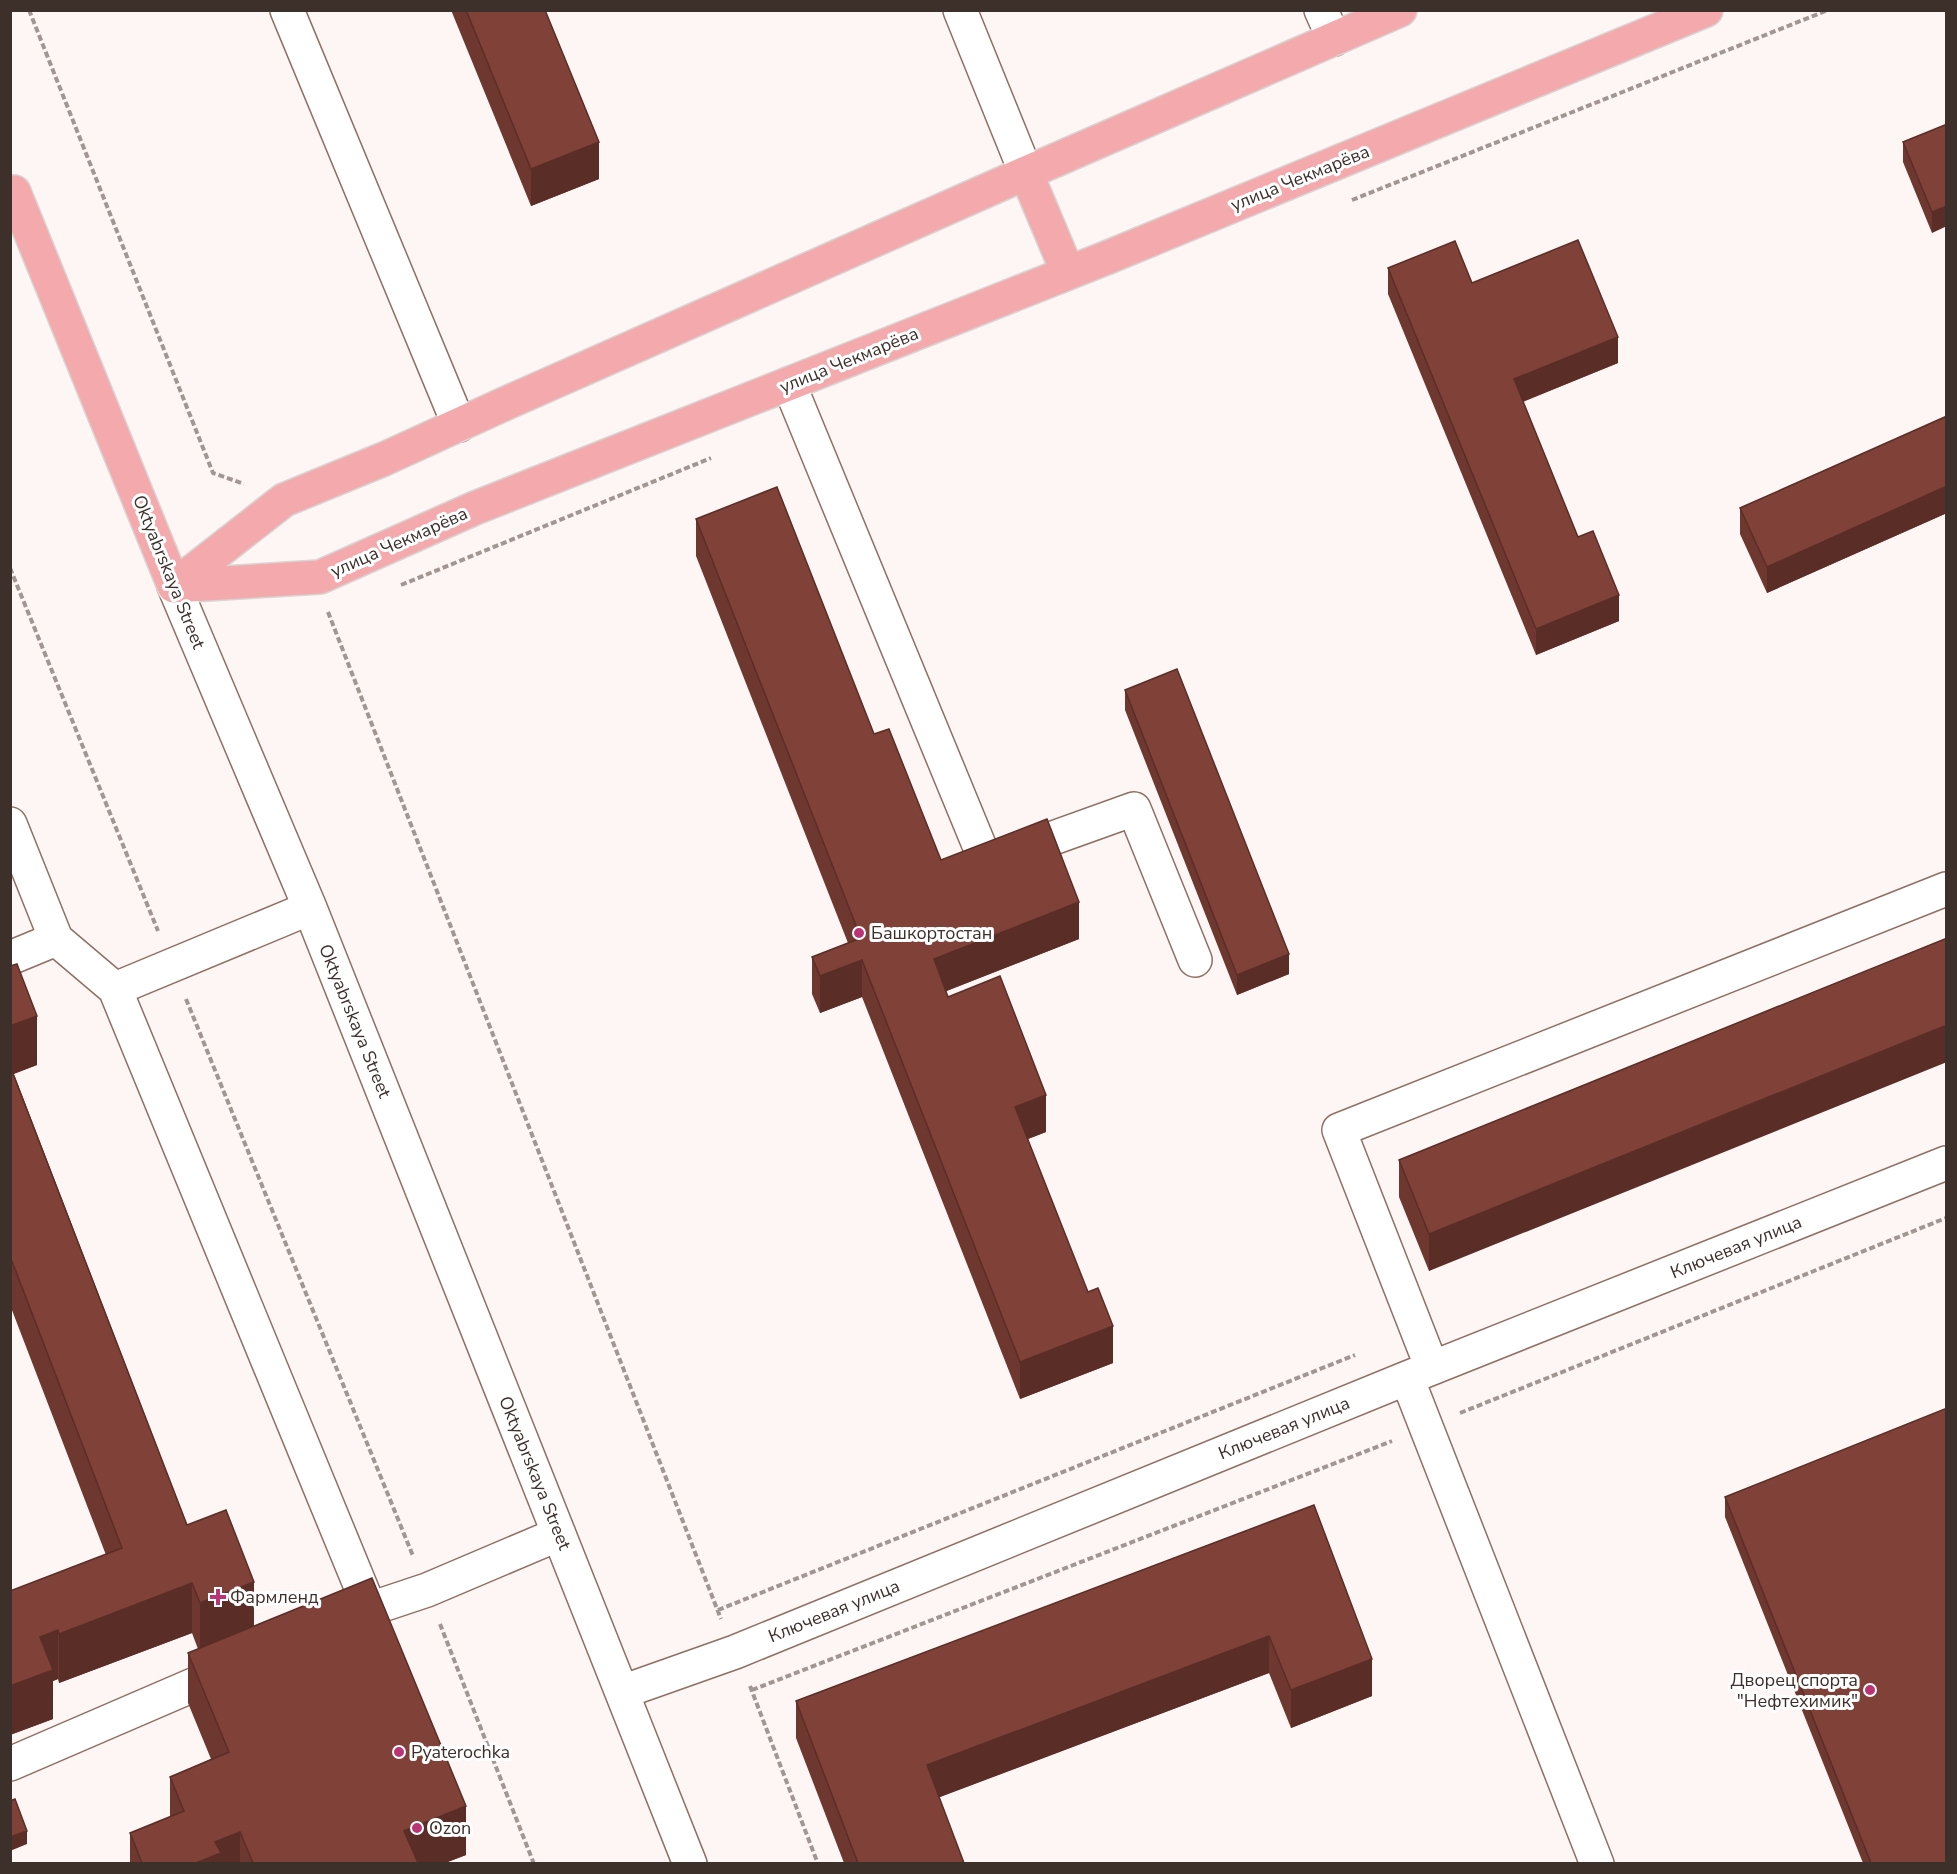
<svg xmlns="http://www.w3.org/2000/svg" width="1957" height="1874" font-family="'Nunito Sans',sans-serif">
  <rect width="100%" height="100%" fill="#fef6f4"/>
  <g fill="none" stroke-linecap="round" stroke-linejoin="round">
    <g stroke="#8f6f64" stroke-width="36">
      <path id="minor" d="M287 10 459 425
        M960 10 1026 173
        M1321 10 1334 39
        M789 384 986 862 1134 809 1195 960
        M174 586 310 908 690 1864
        M10 824 56 939 115 989 370 1609
        M10 958 56 939
        M115 989 310 908
        M1432 1368 1339 1130 1946 889
        M1407 1378 1597 1864
        M349 1618 370 1609 427 1590 559 1534
        M622 1692 735 1652 1407 1378 1946 1163
        M10 1764 228 1670"/>
    </g>
    <g stroke="#d8d5d4" stroke-width="36">
      <path id="major" d="M1026 173 1068 273
        M14 192 174 586
        M174 586 320 577 475 508 1106 258 1706 10
        M174 586 284 500 384 459 502 405 1026 173 1400 10"/>
    </g>
    <path stroke="#a19692" stroke-width="4" stroke-dasharray="6 3" stroke-linecap="butt" d="M29 10 213 473 244 484
      M1352 200 1828 10
      M10 568 158 931
      M401 585 711 458
      M328 612 721 1619
      M186 999 413 1556
      M1460 1413 1946 1218
      M718 1610 1355 1355
      M440 1624 534 1864
      M750 1686 818 1864
      M752 1690 1392 1441"/>
    <use href="#minor" stroke="#fff" stroke-width="33"/>
    <use href="#major" stroke="#f4aaad" stroke-width="33"/>
  </g>
  <path fill="#6e3830" d="M451 10H545L599 179 531 206Z
    M1947 124 1932 233 1903 162V142Z
    M1388 268 1472 283 1618 363 1523 402 1578 537 1619 621 1536 655 1388 294Z
    M1947 416V513L1767 593 1740 534V508Z
    M696 519 874 734 941 860 1079 939 946 991 948 997 1046 1132 1028 1139 1113 1363 1020 1399 862 997 820 1013 812 994V957L848 943 696 556Z
    M1125 690 1289 974 1237 995 1125 710Z
    M1947 938 1429 1271 1399 1197V1160Z
    M10 966 37 1065 14 1074 187 1525 254 1627 466 1855 445 1863H130V1833L170 1817V1777L211 1759 188 1703V1653L198 1649 192 1633 59 1683 58 1679 53 1681V1719L10 1735V1591L106 1555 10 1305Z
    M1725 1497 1947 1863H1863L1725 1517Z
    M1314 1505 1372 1696 1291 1728 1269 1673 939 1797 964 1863H844L796 1738V1701Z"/>
  <path fill="#5a2e27" d="M599 142V179L531 206V169Z
    M1947 206V226L1932 233V212Z
    M1618 337V363L1514 405V379Z
    M1947 486V513L1767 593V567Z
    M1619 595V621L1536 655V629Z
    M1079 902V939L934 996V959Z
    M1289 954V974L1237 995V975Z
    M862 960V997L820 1013V976Z
    M37 1016V1065L10 1075V1026Z
    M1947 1025V1062L1429 1271V1234Z
    M1046 1095V1132L1015 1144V1107Z
    M1113 1326V1363L1020 1399V1362Z
    M254 1582V1632L200 1652V1603Z
    M192 1583V1633L59 1683V1634Z
    M58 1630V1679L53 1681V1719L10 1735V1686L40 1637Z
    M1269 1636V1673L927 1802V1765Z
    M1372 1659V1696L1291 1728V1690Z
    M466 1806V1855L445 1863H404V1831Z
    M27 1831V1844L10 1851V1837Z
    M240 1832V1863H196L215 1842Z"/>
  <path fill="#804138" stroke="#5a2e27" stroke-width="1.5" d="M466 10H545L599 142 531 169Z
    M1947 124V206L1932 212 1903 142Z
    M1578 240 1618 337 1514 379 1578 537 1593 531 1619 595 1536 629 1388 268 1455 241 1472 283Z
    M1947 416V486L1767 567 1740 508Z
    M777 487 874 734 889 729 941 860 1047 819 1079 902 934 959 948 997 1000 976 1046 1095 1015 1107 1088 1292 1098 1288 1113 1326 1020 1362 862 960 820 976 812 957 861 938 696 519Z
    M1177 669 1289 954 1237 975 1125 690Z
    M1947 938V1025L1429 1234 1399 1160Z
    M17 964 37 1016 10 1026V966Z
    M10 1066 187 1525 226 1510 254 1582 200 1603 192 1583 59 1634 58 1630 40 1637 53 1670 10 1686V1591L122 1548 10 1256Z
    M1947 1408V1863H1871L1725 1497Z
    M1314 1505 1372 1659 1291 1690 1269 1636 927 1765 964 1863H858L796 1701Z
    M372 1578 466 1806 404 1831 418 1863H253L240 1832 215 1842 221 1853 196 1863H142L130 1833 184 1811 170 1777 229 1752 188 1653Z
    M15 1799 27 1831 10 1837V1801Z"/>
  <g fill="#ba3475" stroke="#fff" stroke-width="2">
    <circle cx="859" cy="933" r="6"/>
    <path d="M215 1588h6v6h6v6h-6v6h-6v-6h-6v-6h6z"/>
    <circle cx="1870" cy="1690" r="6"/>
    <circle cx="399" cy="1752" r="6"/>
    <circle cx="417" cy="1828" r="6"/>
  </g>
  <g text-anchor="middle" dominant-baseline="central" stroke-width="6" stroke-linejoin="round" paint-order="stroke">
    <g font-size="18" fill="#3d2f2a" stroke="#fff">
      <text transform="translate(1300 178) rotate(-22)">улица Чекмарёва</text>
      <text transform="translate(849 360) rotate(-22)">улица Чекмарёва</text>
      <text transform="translate(399 542) rotate(-24)">улица Чекмарёва</text>
      <text transform="translate(169 572) rotate(68)">Oktyabrskaya Street</text>
      <text transform="translate(355 1021) rotate(68)">Oktyabrskaya Street</text>
      <text transform="translate(1736 1247) rotate(-22)">Ключевая улица</text>
      <text transform="translate(1284 1428) rotate(-22)">Ключевая улица</text>
      <text transform="translate(535 1473) rotate(68)">Oktyabrskaya Street</text>
      <text transform="translate(834 1611) rotate(-22)">Ключевая улица</text>
    </g>
    <g font-size="18" fill="#3d2f2a" stroke="#fff" text-anchor="start">
      <text x="871" y="933">Башкортостан</text>
      <text x="230" y="1597">Фармленд</text>
      <text x="1858" y="1680" text-anchor="end">Дворец спорта<tspan x="1858" dy="21">"Нефтехимик"</tspan></text>
      <text x="411" y="1752">Pyaterochka</text>
      <text x="429" y="1828">Ozon</text>
    </g>
  </g>
  <rect width="1957" height="1874" fill="none" stroke="#3d2f2a" stroke-width="24"/>
</svg>
